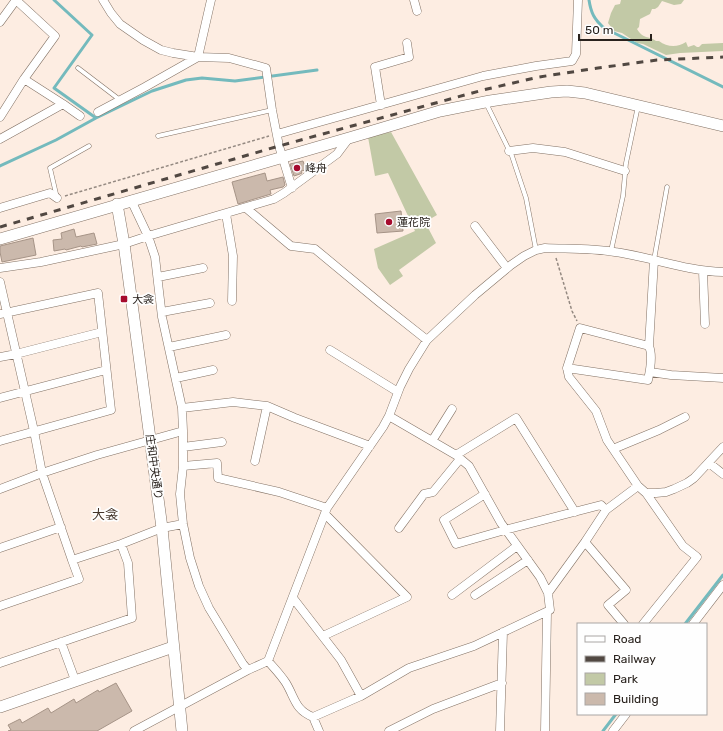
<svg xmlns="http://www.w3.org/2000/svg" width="723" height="731" font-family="Rubik,'Noto Sans JP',sans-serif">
  <rect width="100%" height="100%" fill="#fdede2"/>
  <path fill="#c2c9a6" d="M621 0H684L681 4 674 5 662 1 658 7 655 9H652L650 14 640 19 639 27 637 29C644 40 648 35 656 41H659C667 47 677 48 686 42L688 47 694 45 697 47H699L702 44 723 43V51L680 53 666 55 643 44 637 43 622 33 614 31 608 23 611 13 615 5 620 4Z
    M391 132 437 215 425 222 436 243 399 270 403 276 390 285 378 268 374 249 415 231 388 173 375 176 368 137Z"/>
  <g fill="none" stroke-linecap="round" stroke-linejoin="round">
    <path stroke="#74babd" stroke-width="3" d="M54 0 92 35 54 88 96 118
      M589 0C591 13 594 19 604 28L723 87
      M0 166 56 140 96 118 152 91 186 80 202 78 235 81 317 70
      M685 624 723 575
      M603 731 616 714"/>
  </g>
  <path fill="#cbb9ac" stroke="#a69487" d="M303 161 306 170 301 171 302 173 300 174 294 176 290 164Z
    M265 173 267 181 283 177 285 185 283 187 270 190 271 194 238 204 232 182Z
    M401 211 403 231 377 233 375 214Z
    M74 229 76 237 94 233 97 244 82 247 81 246 66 250 65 249 54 251 53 240 62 239 61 233Z
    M33 238 36 255 2 262 0 252V246Z
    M116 683 132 711 97 731H8L11 730 8 725 20 719 22 723 48 708 51 713 74 699 76 703 98 690 99 692Z"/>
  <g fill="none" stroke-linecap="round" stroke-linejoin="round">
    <g stroke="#837265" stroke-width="5">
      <path id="lane" d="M78 68 120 100
        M486 103 512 156 526 198 536 250
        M158 136 272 110
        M57 198 50 168 89 146
        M611 251 623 196 626 163 638 106
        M654 260 667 187"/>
    </g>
    <g stroke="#837265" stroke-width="9">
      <path id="street" d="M103 0 111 13 120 24 143 40 161 50 173 53 198 57 229 58 266 68 272 110 279 146 292 188
        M414 0 417 11
        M0 22 16 0
        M63 104 80 116
        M381 105 375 67 409 57 407 43
        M98 112 145 87 198 57 211 0
        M0 117 24 79 55 36 16 0
        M277 134 483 76 536 66 572 61 576 54 578 0
        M0 139 63 104 24 79
        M509 151 533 148 565 152 625 171
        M131 200 148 236 155 257 162 317 182 408 183 431V466L180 494 183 524 190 558 199 586 209 608 243 664 248 670
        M0 208 50 193 57 198
        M246 208 291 246 315 249 379 302 427 340
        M226 214 233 256 232 301
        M475 226 507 268
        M0 268 41 262 124 244 148 236 274 199 284 193 337 154 349 138
        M703 271 705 324
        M158 277 203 268
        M0 282 34 431 42 473 72 560 121 544 162 528 183 524
        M162 312 210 303
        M0 314 98 293 111 410 0 441
        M649 346 580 328 567 368 569 377 596 411 607 440 638 486 646 493H656L666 492 674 489 687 483 694 478 723 447
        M169 347 226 335
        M330 350 398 392
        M0 357 16 354 102 332
        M567 368 648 380C650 371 653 355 649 346L654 260
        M650 372 671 375 723 378
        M176 378 213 370
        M0 398 106 370
        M182 408 233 402 267 406 295 418 370 446
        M432 441 452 409
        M183 447 222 442
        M613 449 659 430 685 417
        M456 455 516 418 575 512
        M255 461 267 406
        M709 463 723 474
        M183 466 217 463 218 478 279 492 327 508
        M0 489 42 473 97 455 183 431
        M485 494 444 520 456 544 505 530 601 505 606 510
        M399 528 424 494 433 492 460 459
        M585 542 626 590 608 605 624 624
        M0 548 61 527
        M548 593 585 542 606 510 638 486
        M452 595 517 546
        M475 595 528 560
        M293 598 341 660 361 696
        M0 606 79 579 72 560
        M643 624 697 557 683 546 646 493
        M693 624 723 585
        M323 636 407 597 325 514
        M61 642 75 680
        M268 661C274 668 281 675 286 683 295 698 295 710 313 717L319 731
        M0 663 132 618 128 563 121 544
        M313 717 361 696 409 668 474 646 550 610 548 593 540 577 501 523 469 466 456 455 389 416
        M134 731 248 670 268 661 327 508 383 427 389 416 400 387 409 369 427 340 475 295 511 265 524 256 536 250 545 248C568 249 592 248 615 252 651 257 686 271 723 272
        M389 731 433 709 502 683
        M500 731 503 632
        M545 731 547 612
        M613 731 626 714"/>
    </g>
    <g stroke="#837265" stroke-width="12">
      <path id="secondary" d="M117 204 124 244 162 528 182 731
        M0 239 349 138 440 111 490 101 551 92 567 91 585 93 723 126
        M0 707 173 647"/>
    </g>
    <path stroke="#948981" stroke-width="1.5" stroke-dasharray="3 2" stroke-linecap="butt" d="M65 196 269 136
      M556 258 572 311 577 321"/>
    <use href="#lane" stroke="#fff" stroke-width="4"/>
    <use href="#street" stroke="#fff" stroke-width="8"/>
    <use href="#secondary" stroke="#fff" stroke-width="11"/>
    <path stroke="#514842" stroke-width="3" stroke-dasharray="7 7" stroke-linecap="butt" d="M0 227 279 146 483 90 539 77 598 68 657 60 723 57"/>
  </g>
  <g fill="#a60b2e" stroke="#fefefe" stroke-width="1.5">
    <circle cx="297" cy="168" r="4"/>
    <circle cx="389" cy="222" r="4"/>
    <rect x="120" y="295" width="8" height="8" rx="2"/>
  </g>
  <g text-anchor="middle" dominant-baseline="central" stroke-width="3.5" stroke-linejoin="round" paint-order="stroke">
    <g font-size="11" fill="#29221d" stroke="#fefefe" text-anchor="start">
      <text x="305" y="168">峰舟</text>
      <text x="397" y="222">蓮花院</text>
      <text x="132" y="299">大衾</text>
    </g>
    <g font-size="11" fill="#29221d" stroke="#fefefe">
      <text transform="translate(154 467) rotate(82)">庄和中央通り</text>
    </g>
    <g font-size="13" fill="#433429" stroke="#fefefe">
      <text x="105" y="514">大衾</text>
    </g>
  </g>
  <rect x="577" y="623" width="130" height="92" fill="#fefefe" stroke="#a9a6a4"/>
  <rect x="585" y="636" width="20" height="6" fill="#ffffff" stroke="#a9a6a4"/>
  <text x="613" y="643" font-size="12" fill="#29221d">Road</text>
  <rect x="585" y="656" width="20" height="6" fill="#514842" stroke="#a9a6a4"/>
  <text x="613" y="663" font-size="12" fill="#29221d">Railway</text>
  <rect x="585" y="673" width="20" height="12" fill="#c2c9a6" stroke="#a9a6a4"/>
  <text x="613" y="683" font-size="12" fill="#29221d">Park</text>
  <rect x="585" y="693" width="20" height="12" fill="#cbb9ac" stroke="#a9a6a4"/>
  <text x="613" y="703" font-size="12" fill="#29221d">Building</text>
  <path d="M579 34v6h72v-6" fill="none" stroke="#29221d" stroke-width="2"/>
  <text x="585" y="34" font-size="12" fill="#29221d" stroke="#fefefe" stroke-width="3" paint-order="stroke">50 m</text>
</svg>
